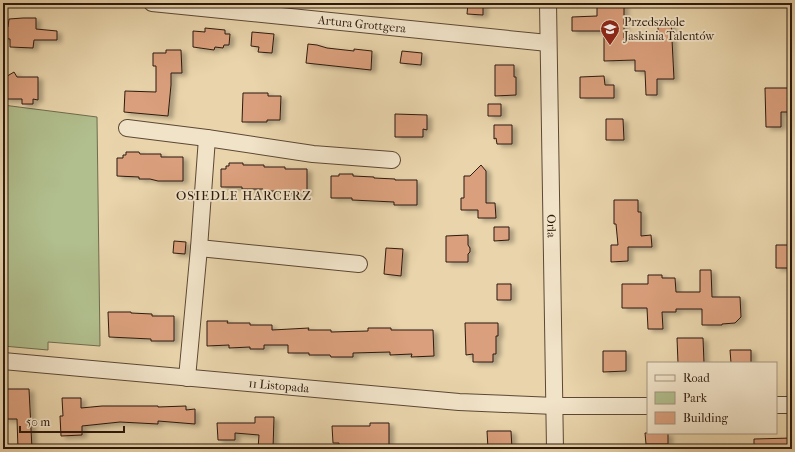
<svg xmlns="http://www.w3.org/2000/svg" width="795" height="452" font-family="'IM FELL French Canon',serif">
  <defs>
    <filter id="shadow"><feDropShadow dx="4.5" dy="2.5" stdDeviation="2" flood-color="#0004"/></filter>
  </defs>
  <rect width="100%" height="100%" fill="#e9d4ab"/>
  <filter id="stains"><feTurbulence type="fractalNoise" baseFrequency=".005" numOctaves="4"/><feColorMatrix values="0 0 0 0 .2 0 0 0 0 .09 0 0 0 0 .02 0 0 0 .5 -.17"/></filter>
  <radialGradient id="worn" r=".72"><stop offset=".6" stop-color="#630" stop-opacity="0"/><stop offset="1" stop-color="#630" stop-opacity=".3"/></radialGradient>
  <path fill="#b1be8d" stroke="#6f6c4e" d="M3 105 97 117 100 346 48 342V350L3 346Z"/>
  <path fill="#da9f7c" stroke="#2d1a0e" filter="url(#shadow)" d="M468 3H483V15L467 14Z
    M597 3H624V38H658V21L671 20 674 79H657V95H646L645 71H635V60L604 61V31H572V17L597 16Z
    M23 18H36V29L57 31V40H34L33 48 10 47V39L3 38 4 27H8L9 19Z
    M205 28 225 30V34H230L229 45H224L223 48 215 47 214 50 193 47V31L205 32Z
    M252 32 274 34 272 53 258 52 259 47 251 46Z
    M308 44 317 45 327 48 354 51V49L372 51 371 70 306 63Z
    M166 50H181L182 73H171V85L168 116 124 112 125 91 156 92V66H153V53H166Z
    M402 51 422 53 421 65 400 63Z
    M495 65H514V77H516V95L495 96Z
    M14 72 17 77H38V100L33 99V104H22V99H4V78Z
    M604 76 605 85H614V98H580V77Z
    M765 88H792L791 112H781V127H766Z
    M243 93H268V96H281L280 120H267V122H242Z
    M488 104H501V116H488Z
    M395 114 427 115V130L423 129V137H395Z
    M606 119H623L624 140H606Z
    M494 125H512V144H497L496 138 494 139Z
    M126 152H139L140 154H161V157H183V181H158L150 179H139V177L117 176V158H123V155H126Z
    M229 163H243V165H264V167H285V169H307V194L284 193 285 191H263V189H242V187H221V169H226V166H229Z
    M481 165 486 171V203H495L496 218H478V210H461V198H464V176H470Z
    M339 174H353V176L374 177V178L395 179V180H417V205H394V202L352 200V198H331V176H339Z
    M614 200H638V212H641V236L651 235 652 247H628V261L611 262V245H618L616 224H614Z
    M494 227H509V240L494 241Z
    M468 235V245L470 248V252L468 254V262H446V236Z
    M174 241 186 242 185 254 173 253Z
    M776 245H792V268H776Z
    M386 248 403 249 401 276 384 274Z
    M700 270H711L712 297H740L741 317 735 323 722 324V325H702V309H676V312H662L663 329H648L647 308H622V284H648V275H662V278H675L676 292H700Z
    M497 284H511V300H497Z
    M108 312H131V313L152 314V316H174V341H151V339L109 337Z
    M207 321H228L227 323H250V325H272V330L309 328 308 330H331V332L368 331V328H391V330H433L434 356 411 357 412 354 390 355V352L353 353V357H331L330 355H309V353H288V345H264V349H250V347L229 348V345L207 346Z
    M465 323H498V336H496V354H493V362H473V354L466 355Z
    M677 338H703L704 363H678Z
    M730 350H751V363H731Z
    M603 351H626V371L603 372Z
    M3 389H29L32 449H18L17 419H4Z
    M62 398H81V408L102 406H158V407L186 406V410L195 409V424L158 421V424L120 422 82 426V435L61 436 60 416H63Z
    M255 417H274L273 449H258L259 435 235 433V440H218L217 423H255Z
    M370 423H389V449H339V443H333L332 426H370Z
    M487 431H511L512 449H488Z
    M645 433H668V444H646Z
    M792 438V449H754V439Z"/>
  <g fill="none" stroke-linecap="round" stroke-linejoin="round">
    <g stroke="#5c4835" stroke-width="18">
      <g id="minor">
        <path id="s1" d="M152 3 548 43"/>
        <path id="s2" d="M548 3 555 449"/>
        <path d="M127 128 207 138 313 154 392 160"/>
        <path d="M199 248 359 264"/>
        <path id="s3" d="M3 361 459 402 555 406H648"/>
        <path d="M187 378 199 248 207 138"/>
        <path d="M776 405H792"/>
      </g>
    </g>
    <use href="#minor" stroke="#f1e3c8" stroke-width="16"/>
  </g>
  <defs>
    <g id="school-pin" transform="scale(1)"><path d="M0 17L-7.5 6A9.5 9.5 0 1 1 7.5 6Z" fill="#8f2418" stroke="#f1e3c8"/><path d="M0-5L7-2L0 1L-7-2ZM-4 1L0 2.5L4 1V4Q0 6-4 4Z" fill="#fff"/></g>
  </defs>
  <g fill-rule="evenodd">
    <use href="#school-pin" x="610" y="29"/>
  </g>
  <g text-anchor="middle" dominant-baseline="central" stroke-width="3.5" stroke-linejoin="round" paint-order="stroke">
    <g font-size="12" fill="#2d1a0e" stroke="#f1e3c8" text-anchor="start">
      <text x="624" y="22">Przedszkole<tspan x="624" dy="14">Jaskinia Talentów</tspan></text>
    </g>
    <g font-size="12" fill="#2d1a0e" stroke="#f1e3c8">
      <text stroke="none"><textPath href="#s1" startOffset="211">Artura Grottgera</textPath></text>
      <text stroke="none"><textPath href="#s2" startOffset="223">Orla</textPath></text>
      <text stroke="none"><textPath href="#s3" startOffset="277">11 Listopada</textPath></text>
    </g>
    <g font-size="13" letter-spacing="1" fill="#2d1a0e" stroke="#f1e3c8">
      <text x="244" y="195">OSIEDLE HARCERZ</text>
    </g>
  </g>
  <rect width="795" height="452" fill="none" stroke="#e9d4ab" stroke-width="16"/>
  <rect x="4" y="4" width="787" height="444" fill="none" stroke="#2d1a0e" stroke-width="2"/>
  <rect x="8" y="8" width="779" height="436" fill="none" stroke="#2d1a0e"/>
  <rect x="647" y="362" width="130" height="72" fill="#f1e3c8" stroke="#a3937e"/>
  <rect x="655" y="375" width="20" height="6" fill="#f1e3c8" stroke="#a3937e"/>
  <text x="683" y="382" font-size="12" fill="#2d1a0e">Road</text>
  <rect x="655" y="392" width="20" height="12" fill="#b1be8d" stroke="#a3937e"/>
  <text x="683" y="402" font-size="12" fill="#2d1a0e">Park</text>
  <rect x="655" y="412" width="20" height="12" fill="#da9f7c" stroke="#a3937e"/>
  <text x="683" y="422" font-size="12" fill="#2d1a0e">Building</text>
  <path d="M20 426v6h104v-6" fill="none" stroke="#2d1a0e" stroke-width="2"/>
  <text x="26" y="426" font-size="12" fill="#2d1a0e" stroke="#f1e3c8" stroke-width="3" paint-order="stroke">50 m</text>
  <rect width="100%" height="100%" filter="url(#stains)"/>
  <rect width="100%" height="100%" fill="url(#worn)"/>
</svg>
